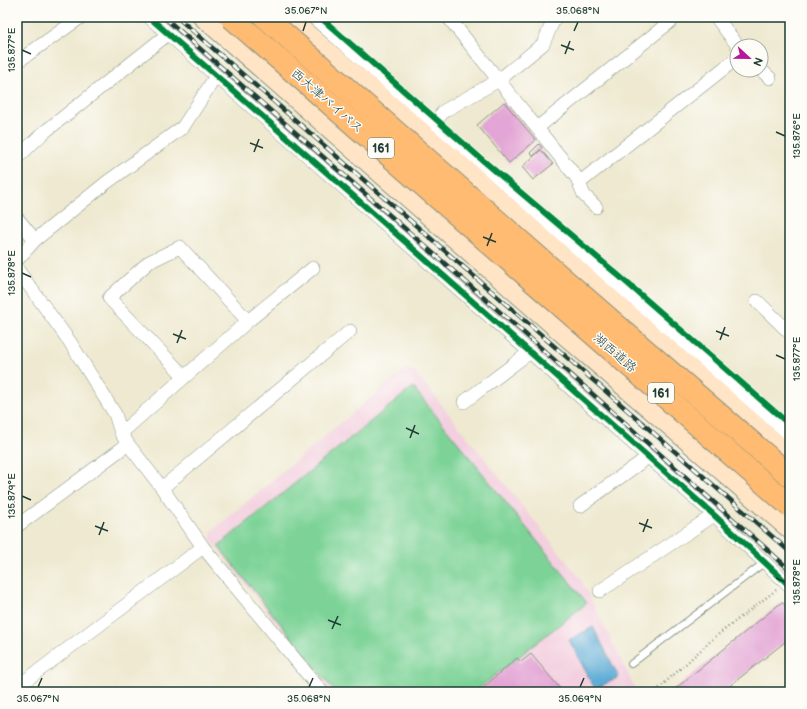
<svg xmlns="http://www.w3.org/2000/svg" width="807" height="709" font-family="'Balsamiq Sans','Klee One',sans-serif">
  <rect width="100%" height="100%" fill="#fdfcf7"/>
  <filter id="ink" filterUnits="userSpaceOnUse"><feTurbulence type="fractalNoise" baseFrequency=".025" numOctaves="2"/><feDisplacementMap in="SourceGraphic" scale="8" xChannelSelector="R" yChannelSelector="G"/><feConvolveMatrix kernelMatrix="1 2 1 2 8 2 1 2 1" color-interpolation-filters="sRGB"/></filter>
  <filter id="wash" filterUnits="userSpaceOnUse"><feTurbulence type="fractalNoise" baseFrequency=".012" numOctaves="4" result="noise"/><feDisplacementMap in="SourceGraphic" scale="16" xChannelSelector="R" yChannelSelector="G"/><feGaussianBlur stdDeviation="0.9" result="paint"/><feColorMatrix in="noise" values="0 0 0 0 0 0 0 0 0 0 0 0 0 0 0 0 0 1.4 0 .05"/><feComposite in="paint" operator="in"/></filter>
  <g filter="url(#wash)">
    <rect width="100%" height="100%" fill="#eee9d0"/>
    <path fill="#f3cfdf" d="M406 368 415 372 580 578 637 692H331L210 539 211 532Z"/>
    <path fill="#7dd397" stroke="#4e8866" d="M413 387 587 603 474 692H335L218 546Z"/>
    <path fill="#5cabd6" stroke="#3e7485" d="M593 627 619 677 595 689 569 640Z"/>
    <g id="blocks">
      <path fill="#e3a5d5" d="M504 102 536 140 509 163 477 125Z
        M539 144 542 148 533 156 530 153Z
        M541 150 553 164 533 180 522 167Z
        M782 602 790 612V638L722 692H671Z
        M531 654 563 692H478L517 658 521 662Z"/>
    </g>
  </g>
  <g filter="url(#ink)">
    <use href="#blocks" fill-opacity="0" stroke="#869382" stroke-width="1"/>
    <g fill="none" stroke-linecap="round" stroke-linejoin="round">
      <g stroke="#869382" stroke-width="8">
        <path id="lane" d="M631 664 765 562"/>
      </g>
      <g stroke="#869382" stroke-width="14">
        <path id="street" d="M149 17 358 200 714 515 790 586
          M313 17 790 436
          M448 17 577 178 584 195 596 207
          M716 17 738 46
          M17 62 81 17
          M761 70 770 78
          M434 123 444 111 499 80 543 44 555 17
          M537 128 676 17
          M17 158 42 134 168 34
          M579 183 737 58
          M17 218 35 240 106 183 183 127 216 76
          M17 260 35 240
          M17 269 70 342 115 414 121 433 128 444 162 488 203 547 322 692
          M757 301 790 333
          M184 376 109 298 149 262 180 247 248 321
          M464 402 530 352
          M121 433 248 321 313 268
          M162 488 350 331
          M580 506 648 457
          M17 526 128 444
          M600 591 714 515
          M17 687 203 547"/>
      </g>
      <g stroke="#869382" stroke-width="20">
        <path id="secondary" d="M202 17 565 336 790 530
          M288 17 468 171 602 291 790 455"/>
      </g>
      <path stroke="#869382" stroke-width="2.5" stroke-dasharray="1 3" stroke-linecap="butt" d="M656 691 715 637 776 590"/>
      <use href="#lane" stroke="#fff" stroke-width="6"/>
      <use href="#street" stroke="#fff" stroke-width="13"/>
      <use href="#secondary" stroke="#ffe4c6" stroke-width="18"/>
      <g stroke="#1f3d34" stroke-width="4.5">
        <path id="rail" d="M164 17 533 341 790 570
          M177 17 790 552"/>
      </g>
      <use href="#rail" stroke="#fdfcf7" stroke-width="3" stroke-dasharray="9" stroke-linecap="butt"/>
      <g stroke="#869382" stroke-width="24" stroke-linecap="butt">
        <path id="highway-bridge" d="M231 17 790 506
          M265 17 546 264 790 476"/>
      </g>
      <use href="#highway-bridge" stroke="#ffbb71" stroke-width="22"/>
      <g stroke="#fdfcf7" stroke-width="8">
        <path id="cycleway" d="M149 17 358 200 714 515 790 586
          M320 17 479 157 618 275 790 425"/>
      </g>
      <use href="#cycleway" stroke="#00873e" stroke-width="6"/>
    </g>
  </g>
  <path fill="none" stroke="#1f3d34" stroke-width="1.5" d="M303 31 306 22M574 31 578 22M561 45 574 50M22 50 31 54M565 54 570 41M776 132 785 136M250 143 263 148M254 152 259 139M483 237 496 242M487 246 492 233M22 273 31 277M716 331 729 336M173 334 186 339M720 340 725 327M177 343 182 330M776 355 785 359M406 428 419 434M410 438 415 425M22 496 31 500M639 523 652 528M95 526 108 531M643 532 648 519M99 535 104 522M776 578 785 582M328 620 341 625M332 629 338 616M38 687 42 678M309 687 313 678M580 687 584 678"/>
  <g text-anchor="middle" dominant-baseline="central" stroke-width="3" stroke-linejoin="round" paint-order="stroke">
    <g fill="#fdfcf7" stroke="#62766e" stroke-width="1">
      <rect x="368" y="138" width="26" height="20" rx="3"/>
      <rect x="648" y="383" width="26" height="20" rx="3"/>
    </g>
    <g font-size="12" font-weight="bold" fill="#1f3d34">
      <text x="381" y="148">161</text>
      <text x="661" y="393">161</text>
    </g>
    <g font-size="13" fill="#1f3d34" stroke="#fdfcf7">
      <text transform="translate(327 101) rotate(41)">西大津バイパス</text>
      <text transform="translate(615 353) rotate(41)">湖西道路</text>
    </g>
  </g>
  <rect width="807" height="709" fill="none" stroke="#fdfcf7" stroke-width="44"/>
  <g transform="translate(749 58) rotate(112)"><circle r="19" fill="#fdfcf7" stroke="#a4b0a9"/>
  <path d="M0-3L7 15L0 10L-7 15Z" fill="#b5179e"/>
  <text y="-6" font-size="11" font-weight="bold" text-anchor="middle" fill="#1f3d34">N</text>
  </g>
  <rect x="22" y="22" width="763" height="665" fill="none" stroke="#1f3d34" stroke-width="1.5"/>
  <g font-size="10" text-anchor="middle" fill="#1f3d34">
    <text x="306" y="14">35.067°N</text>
    <text x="578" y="14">35.068°N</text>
    <text transform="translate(11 50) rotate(-90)" y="4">135.877°E</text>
    <text transform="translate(796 136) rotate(-90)" y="4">135.876°E</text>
    <text transform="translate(11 273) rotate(-90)" y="4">135.878°E</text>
    <text transform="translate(796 359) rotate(-90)" y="4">135.877°E</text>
    <text transform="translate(11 496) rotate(-90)" y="4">135.879°E</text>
    <text transform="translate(796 582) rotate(-90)" y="4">135.878°E</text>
    <text x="38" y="702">35.067°N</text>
    <text x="309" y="702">35.068°N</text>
    <text x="580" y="702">35.069°N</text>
  </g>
</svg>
